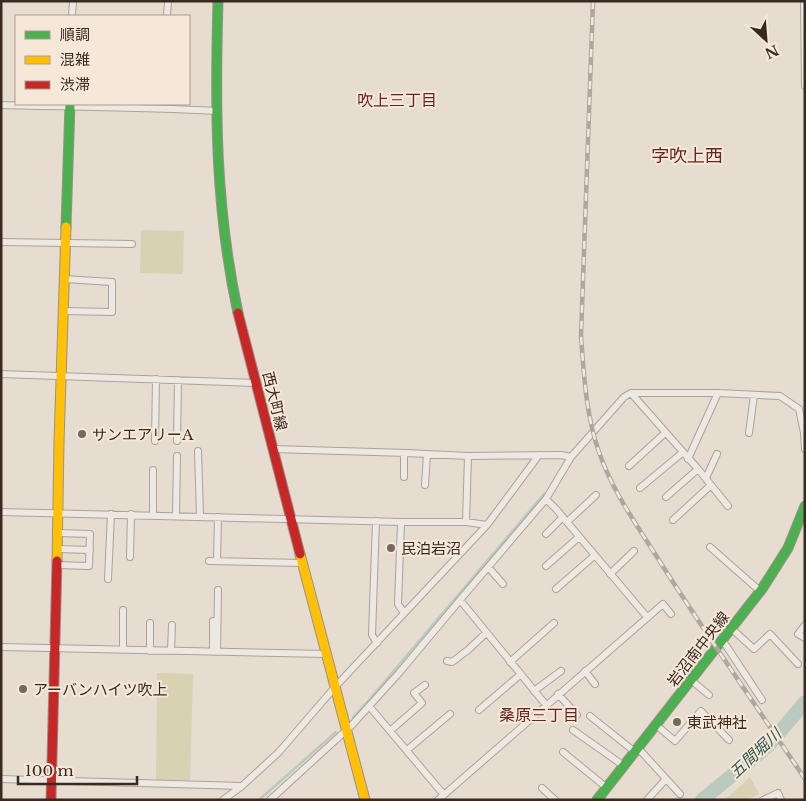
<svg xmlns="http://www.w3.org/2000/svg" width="806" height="801" font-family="'Libre Baskerville','Noto Sans JP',serif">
  <rect width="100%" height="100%" fill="#e6dcd0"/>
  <path fill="#d8d2b3" d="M141 230 184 231 183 274 140 273Z
    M157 673 193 674 190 780H156Z
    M750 777 759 794 747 800H721L729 796Z"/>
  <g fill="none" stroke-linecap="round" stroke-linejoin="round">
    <path stroke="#bbcabe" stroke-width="2.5" d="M353 717 369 700 544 494
      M259 800 336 732"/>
    <path stroke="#bbcabe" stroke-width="14" d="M702 800 768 746 805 702"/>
    <g stroke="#aca299" stroke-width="8">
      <path id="street" d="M804 1 805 86
        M72 16 73 1
        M167 16 168 1
        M1 105C73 107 144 107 216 111
        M1 242 132 244
        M63 311 112 312V282L64 279
        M1 374 256 383
        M631 393 698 469 728 506
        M749 433 754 395
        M155 441 156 379
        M177 441 178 380
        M273 449 407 453 468 456 561 455 571 457
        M198 451 200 516
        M404 453V477
        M688 459 718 393
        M629 466 665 433
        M706 478 717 454
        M425 485 427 454
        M640 488 682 453
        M666 497 698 469
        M546 499 460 600 546 705
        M1 512 401 522H466L487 525
        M153 515V470
        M176 515 177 456
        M673 520 711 485
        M376 521 372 635 377 643
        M401 522 398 604 404 613
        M466 522 468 456
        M567 522 596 495
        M546 534 563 517
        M710 547 760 591
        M58 549 90 550
        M130 557 131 514
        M209 561 303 563
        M217 561 218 517
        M57 565 89 566 90 534 58 533
        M546 566 579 537
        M488 567 503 584
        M610 574 634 551
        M108 579 111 514
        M556 589 594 556
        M123 610V650
        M647 617 556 509 546 499 571 457 624 397 631 393H718L780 396 799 409 804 433 805 449
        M150 623V651
        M805 625 798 634 805 638
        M732 629 754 649 770 634 798 664
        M723 641 762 700
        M1 647 326 654
        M171 651 172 625
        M213 652V621
        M217 652 218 590
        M447 661 452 662 468 650 486 633
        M510 662 554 623
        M585 671 595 684
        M691 680 709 695
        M534 691 561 671
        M558 694 577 715
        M369 706 444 795
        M479 710 521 674
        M590 716 635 752
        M656 725 675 741 701 711 729 740
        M573 730 624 766
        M390 731 422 703 414 693 425 685
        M638 748 680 794
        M407 750 450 714
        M563 752 607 788
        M1 779 242 786
        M542 788 555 800
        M223 800 242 786 279 752 335 687 487 525 539 455
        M270 800 352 725 399 673 460 600
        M438 800 663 604 671 614
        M647 800 666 779
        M763 800 778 793 781 800"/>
    </g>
    <g stroke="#9b9189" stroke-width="11">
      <path id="fast" d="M218 1C215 109 215 206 238 313
        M66 227 70 104
        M597 800 762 589 788 548 805 506"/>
    </g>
    <g stroke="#9b9189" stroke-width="11">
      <path id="slow" d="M300 554 365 800
        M57 561 59 442 66 227"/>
    </g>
    <g stroke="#9b9189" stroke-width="11">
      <path id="jam" d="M238 313 300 554
        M51 800 57 561"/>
    </g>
    <use href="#street" stroke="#eee8e2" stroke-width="6"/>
    <use href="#fast" stroke="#4caf50" stroke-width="9"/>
    <use href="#slow" stroke="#ffc107" stroke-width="9"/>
    <use href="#jam" stroke="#c62828" stroke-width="9"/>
    <g stroke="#ada7a2" stroke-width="4.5">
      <path id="rail" d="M593 1 581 336C584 376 586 415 599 452 613 493 639 528 662 565 708 637 757 707 805 779"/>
    </g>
    <use href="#rail" stroke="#f5e8d8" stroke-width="2.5" stroke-dasharray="8" stroke-linecap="butt"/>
  </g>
  <g fill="#76685e" stroke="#f5e8d8" stroke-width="2">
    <circle cx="82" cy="434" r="5"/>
    <circle cx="391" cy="548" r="5"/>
    <circle cx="23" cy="689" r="5"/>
    <circle cx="677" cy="722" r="5"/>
  </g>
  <g text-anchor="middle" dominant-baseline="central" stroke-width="4" stroke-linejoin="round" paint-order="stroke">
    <g font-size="15" fill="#3a2921" stroke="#f5e8d8">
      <text transform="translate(275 401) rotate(76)">西大町線</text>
      <text transform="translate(698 649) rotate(-52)">岩沼南中央線</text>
    </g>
    <g font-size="15" fill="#3a2921" stroke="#f5e8d8" text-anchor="start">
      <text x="92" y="434">サンエアリーA</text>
      <text x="401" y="548">民泊岩沼</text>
      <text x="33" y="689">アーバンハイツ吹上</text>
      <text x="687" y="722">東武神社</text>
    </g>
    <g font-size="16" fill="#662521" stroke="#f5e8d8">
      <text x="397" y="100">吹上三丁目</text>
      <text x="539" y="715">桑原三丁目</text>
    </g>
    <g font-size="16" font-style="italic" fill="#315a50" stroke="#f5e8d8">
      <text transform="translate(755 753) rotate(-43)">五間堀川</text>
    </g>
    <g font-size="18" fill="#662521" stroke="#f5e8d8">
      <text x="687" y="156">字吹上西</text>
    </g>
  </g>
  <rect width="806" height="801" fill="none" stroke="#3a2921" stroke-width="5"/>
  <rect x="15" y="15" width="175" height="90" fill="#f5e8d8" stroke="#aa9c8f"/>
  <rect x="25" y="31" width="25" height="8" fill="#4caf50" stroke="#aa9c8f"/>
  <text x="60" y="40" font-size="15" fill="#3a2921">順調</text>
  <rect x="25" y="56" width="25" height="8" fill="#ffc107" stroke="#aa9c8f"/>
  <text x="60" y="65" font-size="15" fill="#3a2921">混雑</text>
  <rect x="25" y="81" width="25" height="8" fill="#c62828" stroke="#aa9c8f"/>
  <text x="60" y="90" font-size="15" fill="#3a2921">渋滞</text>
  <g transform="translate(766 40) rotate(154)" stroke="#f5e8d8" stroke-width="4" paint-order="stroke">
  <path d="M0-4L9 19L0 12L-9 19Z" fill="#3a2921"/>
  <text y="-8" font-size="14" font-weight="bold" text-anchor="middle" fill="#3a2921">N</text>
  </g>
  <path d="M18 776v8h119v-8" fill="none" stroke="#3a2921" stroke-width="2.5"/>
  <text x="25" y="776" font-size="15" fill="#3a2921" stroke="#f5e8d8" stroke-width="4" paint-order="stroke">100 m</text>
</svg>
